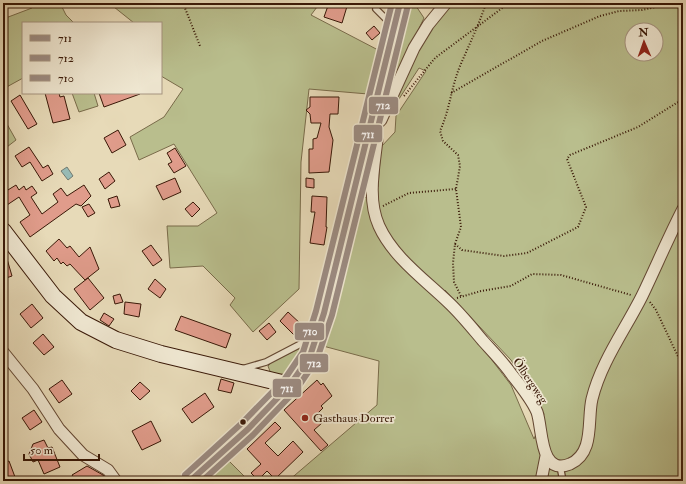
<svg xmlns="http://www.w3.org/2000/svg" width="686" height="484" font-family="'IM FELL Double Pica',serif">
  <rect width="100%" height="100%" fill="#e7dab8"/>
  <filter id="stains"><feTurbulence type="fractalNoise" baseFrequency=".005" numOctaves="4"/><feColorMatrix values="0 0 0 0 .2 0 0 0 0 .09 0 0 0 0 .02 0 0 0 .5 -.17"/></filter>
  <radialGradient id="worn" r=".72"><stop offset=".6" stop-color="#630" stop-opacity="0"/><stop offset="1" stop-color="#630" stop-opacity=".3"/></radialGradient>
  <path fill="#b9be8d" stroke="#796b4a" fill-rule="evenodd" d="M30 3H60L66 15 74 23H23V78L3 89V19L32 8Z
    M109 3H320L311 15 380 51 368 94 309 89 301 162 299 289 253 332 230 305 235 298 203 266 170 268 167 226H198L217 213 174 144 139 160 130 137 164 117 183 89 161 76V23H134Z
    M452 3H683V481H288L377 405 379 361 323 346 360 202 378 187 381 147 395 132 396 116 426 71 419 68 388 116 404 78 431 28ZM632 30H656V54H632ZM445 290 511 360 544 414 534 439 511 385 472 334 440 301Z
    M408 4 416 6 424 18 383 104Z
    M72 93H94L98 106 79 112Z
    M3 117 16 140 3 150Z
    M300 348H304C302 363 286 379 271 374L268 366 272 362Z
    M229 461 249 481H204Z"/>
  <path fill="#97bab4" stroke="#71796f" d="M67 167 73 176 68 180 61 171Z"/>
  <path fill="#e09c8b" stroke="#391807" d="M329 3H348L342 23 324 17Z
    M374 26 380 33 372 40 366 33Z
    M45 93H59L60 97 64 96 70 119 53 123Z
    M99 93H139L140 94 104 107Z
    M20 95 37 124 28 129 11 101Z
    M310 97H339L338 114H330L329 127 333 140 329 172 309 173V149H313V139L317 138 321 123H311L310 114 306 110 310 107Z
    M118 130 126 145 112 153 104 138Z
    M29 147 43 168 48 165 53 174 42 181 30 162 22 167 15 156Z
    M175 148 186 166 174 173 168 164 172 162 167 153Z
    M109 172 115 181 105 189 99 179Z
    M175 178 181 192 163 200 156 186Z
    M306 178 314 179V188L306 187Z
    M16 185 19 190 24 186 26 190 32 186 37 193 31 197 42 214 58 202 53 194 61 188 67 196 84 185 91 196 81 206 76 204 30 237 20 222 30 215 19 197 7 205 3 199V193Z
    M117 196 120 206 111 208 108 199Z
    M312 196 327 197 326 227H327L324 245 310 243 315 212H311Z
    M193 202 200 209 192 217 185 209Z
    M89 204 95 213 88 217 82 207Z
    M59 239 67 248 70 246 79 257 90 247 99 269 85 280 70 264 67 266 63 262 61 264 57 258 54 261 46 251Z
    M151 245 162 260 153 266 142 251Z
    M3 252H5L12 276 3 279Z
    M88 278 104 298 90 310 74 289Z
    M155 279 166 289 160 298 148 289Z
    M120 294 123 302 115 304 113 296Z
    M125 302 141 304 139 317 124 314Z
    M32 304 43 318 31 328 20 314Z
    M288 312 303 326 294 335 280 321Z
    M104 313 114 319 109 326 100 320Z
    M181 316 231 334 226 348 175 330Z
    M269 323 276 332 267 340 259 331Z
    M43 334 54 347 44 355 33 343Z
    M221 379 234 383 231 393 218 390Z
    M62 380 72 394 59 403 49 389Z
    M317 380 321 385 323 383 332 396 321 406 323 408 316 415 322 423 314 430 328 445 321 451 284 410Z
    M140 382 150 391 140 400 131 391Z
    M205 393 214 407 192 423 182 409Z
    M34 410 42 422 30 430 22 418Z
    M151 421 161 441 142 450 132 431Z
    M275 422 281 428 265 443 278 456 293 441 303 452 275 479 267 471 258 480 251 473 261 464 247 449Z
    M44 440 48 448 52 447 60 467 44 474 38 460 33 462 29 454 33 444Z
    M9 461 15 477 3 481V463Z
    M87 466 103 475 107 481H76L72 475Z"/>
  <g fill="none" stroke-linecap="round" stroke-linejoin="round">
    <g stroke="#644833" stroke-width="8">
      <path id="lane" d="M376 9 386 19 394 21
        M242 369 266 362 314 337
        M560 466 563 481"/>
    </g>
    <g stroke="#644833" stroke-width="13">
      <path id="street" d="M446 3 428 25 414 48 381 120 368 133 377 140C374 167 367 200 379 226 393 257 424 279 448 302 461 314 472 328 483 341 493 352 504 363 512 375 520 385 532 400 537 412 543 429 539 476 570 464 595 453 587 420 592 399 601 362 625 330 642 296 656 267 668 238 683 209
        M3 352 33 389 59 429 83 455 108 470 116 481
        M541 481 546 456"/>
    </g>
    <g stroke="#391807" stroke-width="18">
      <path id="secondary" d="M3 231 53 296 81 322 116 340 161 354 290 385
        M190 481 248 429 290 385 310 356 324 313 400 3"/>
    </g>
    <path stroke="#391807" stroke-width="2" stroke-dasharray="1 2" stroke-linecap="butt" d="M183 3 200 46
      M451 93 542 41 600 16 619 11 642 10 675 3
      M404 96 435 58 509 3
      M383 206 409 193 456 189
      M455 244 462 250 504 256 527 253 578 227 586 207 567 159 570 155 638 127 683 99
      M461 296 454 282 453 263 455 244 461 227 456 189 460 166 458 155 443 141 440 131C450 109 451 88 460 66 469 45 479 25 486 3
      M457 298 481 291 511 286 532 274 561 275 631 295
      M650 302 656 310 683 367"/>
    <use href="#lane" stroke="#efe7d1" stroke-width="5.5"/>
    <use href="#street" stroke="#efe7d1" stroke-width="11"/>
    <use href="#secondary" stroke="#efe7d1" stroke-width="16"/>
    <g stroke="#efe7d1" stroke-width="9">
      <path id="bus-1" d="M190 481 248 429 290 385 310 356 324 313 400 3"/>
    </g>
    <g stroke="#efe7d1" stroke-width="9">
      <path id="bus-2" d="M202 481 253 435 296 390 317 359 332 315 408 5"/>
    </g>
    <g stroke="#efe7d1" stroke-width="9">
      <path id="bus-3" d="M185 475 242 423 284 380 303 352 316 311 392 3"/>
    </g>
    <use href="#bus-1" stroke="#9c8c83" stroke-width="6"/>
    <use href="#bus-2" stroke="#9c8c83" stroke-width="6"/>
    <use href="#bus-3" stroke="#9c8c83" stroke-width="6"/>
  </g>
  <circle fill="#8f2418" stroke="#efe7d1" stroke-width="1.5" cx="305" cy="418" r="4"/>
  <circle fill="#391807" stroke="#efe7d1" stroke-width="1.5" cx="243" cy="422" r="3.5"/>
  <g text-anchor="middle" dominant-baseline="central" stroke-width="3.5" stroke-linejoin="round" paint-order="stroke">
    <g font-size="12" fill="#391807" stroke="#efe7d1">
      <text transform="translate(530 381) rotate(56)">Ölbergweg</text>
    </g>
    <g font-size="12" fill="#391807" stroke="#efe7d1" text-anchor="start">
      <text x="313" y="418">Gasthaus Dorrer</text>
    </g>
  </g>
  <g stroke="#efe7d1" stroke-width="1.5">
    <rect x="368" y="96" width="31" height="19" rx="4" fill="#9c8c83"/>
    <rect x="353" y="124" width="30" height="19" rx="4" fill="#9c8c83"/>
    <rect x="294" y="322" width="31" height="19" rx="4" fill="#9c8c83"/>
    <rect x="299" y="353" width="30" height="20" rx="4" fill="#9c8c83"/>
    <rect x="272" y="378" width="30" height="20" rx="4" fill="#9c8c83"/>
  </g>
  <g font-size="11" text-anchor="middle" font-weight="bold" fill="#fff">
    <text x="383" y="109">712</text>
    <text x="368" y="138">711</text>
    <text x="310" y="335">710</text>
    <text x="314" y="367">712</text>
    <text x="287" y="392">711</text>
  </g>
  <rect width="686" height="484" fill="none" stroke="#e7dab8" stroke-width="16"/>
  <rect x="4" y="4" width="678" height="476" fill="none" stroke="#391807" stroke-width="2"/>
  <rect x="8" y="8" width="670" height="468" fill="none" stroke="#391807"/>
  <rect x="22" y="22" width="140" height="72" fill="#efe7d1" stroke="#a69480"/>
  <rect x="30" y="35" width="20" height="6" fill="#9c8c83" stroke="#a69480"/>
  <text x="58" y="42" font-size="12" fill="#391807">711</text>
  <rect x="30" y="55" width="20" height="6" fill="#9c8c83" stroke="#a69480"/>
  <text x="58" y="62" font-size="12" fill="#391807">712</text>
  <rect x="30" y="75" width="20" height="6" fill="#9c8c83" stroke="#a69480"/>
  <text x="58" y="82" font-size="12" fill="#391807">710</text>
  <g transform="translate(644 42) rotate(358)"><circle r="19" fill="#efe7d1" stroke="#a69480"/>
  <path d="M0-3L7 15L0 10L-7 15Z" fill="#8f2418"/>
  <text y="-6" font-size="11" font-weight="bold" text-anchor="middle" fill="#391807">N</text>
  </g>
  <path d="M24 454v6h75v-6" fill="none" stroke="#391807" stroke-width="2"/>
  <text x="30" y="454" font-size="12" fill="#391807" stroke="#efe7d1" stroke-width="3" paint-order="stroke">50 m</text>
  <rect width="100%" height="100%" filter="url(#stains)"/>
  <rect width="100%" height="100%" fill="url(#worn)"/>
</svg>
